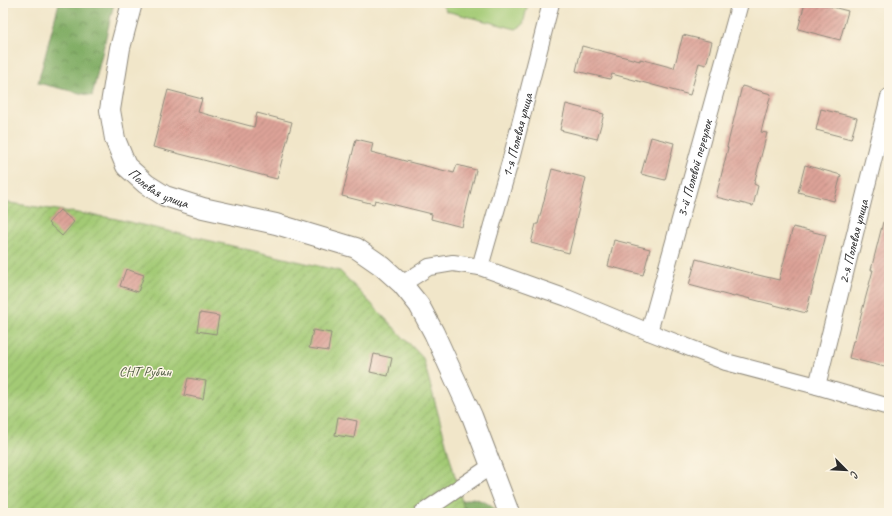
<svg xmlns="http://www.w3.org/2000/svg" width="892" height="516" font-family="Caveat,sans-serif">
  <defs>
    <pattern id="forest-crowns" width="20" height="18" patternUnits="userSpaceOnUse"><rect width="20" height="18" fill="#82ae66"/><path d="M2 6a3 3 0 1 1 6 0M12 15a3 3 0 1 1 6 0" fill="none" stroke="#6b8e54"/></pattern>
    <pattern id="garden-furrows" width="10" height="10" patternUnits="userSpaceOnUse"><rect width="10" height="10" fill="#a3ca75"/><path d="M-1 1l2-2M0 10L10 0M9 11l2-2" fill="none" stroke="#85a460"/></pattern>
    <pattern id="building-hatch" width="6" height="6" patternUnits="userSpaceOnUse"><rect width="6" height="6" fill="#dda398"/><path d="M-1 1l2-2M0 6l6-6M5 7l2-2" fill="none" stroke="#b3857c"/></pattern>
  </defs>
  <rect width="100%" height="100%" fill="#fcf5e5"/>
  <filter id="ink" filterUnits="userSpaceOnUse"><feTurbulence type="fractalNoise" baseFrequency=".025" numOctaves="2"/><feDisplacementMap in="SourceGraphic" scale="8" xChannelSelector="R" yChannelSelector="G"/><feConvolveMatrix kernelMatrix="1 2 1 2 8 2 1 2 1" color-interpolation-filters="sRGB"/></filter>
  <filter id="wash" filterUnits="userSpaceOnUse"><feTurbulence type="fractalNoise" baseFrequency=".012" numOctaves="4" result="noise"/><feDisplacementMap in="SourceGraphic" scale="16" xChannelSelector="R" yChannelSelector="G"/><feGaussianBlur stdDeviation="0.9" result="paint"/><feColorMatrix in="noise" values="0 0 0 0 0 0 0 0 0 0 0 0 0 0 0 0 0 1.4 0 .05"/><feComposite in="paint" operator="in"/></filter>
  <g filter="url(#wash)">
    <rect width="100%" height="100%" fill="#f1e6c9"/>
    <path fill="#a3ca75" stroke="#677a50" d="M441 3H528L523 25 516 29 446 11Z"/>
    <path fill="url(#forest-crowns)" stroke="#566c48" d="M59 3H114L92 96 38 83Z
      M473 498C482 501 492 503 496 513H448V511L462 501Z"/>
    <path fill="url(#garden-furrows)" stroke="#677a50" d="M3 202 112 218 340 271 423 358 465 513H3Z"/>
    <g id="blocks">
      <path fill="url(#building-hatch)" d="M805 3H817L848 11 840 40 798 29Z
        M683 35 712 42 706 65 699 63 690 95 612 74 610 79 576 71 582 46 640 61V59L674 68Z
        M742 86 771 94 761 132 767 133 754 184 758 186 753 206 716 197 728 148 727 147Z
        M168 90 202 99 198 112 254 127 257 113 292 122 277 179 153 147Z
        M566 104 604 114 597 139 560 130Z
        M821 109 857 118 851 139 816 130Z
        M651 137 674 143 665 180 641 174Z
        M356 139 373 143 371 152 413 163 454 173 457 165 476 170 462 227 431 219 432 214 375 200 374 204 342 196Z
        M805 165 841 175 834 201 798 192Z
        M552 169 586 178 573 233H574L569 253 531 243 536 224H538Z
        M60 210 74 222 62 236 48 223Z
        M883 222 889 223V368L849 358 853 341H854L873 270H871Z
        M793 227 826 235 806 313 735 295 734 297 689 285 696 259 758 275 779 280Z
        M614 240 650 249 643 275 608 266Z
        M126 269 144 275 138 292 120 286Z
        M200 313 219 316 216 334 197 331Z
        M313 330 331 333 328 351 309 348Z
        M374 354 392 358 388 376 370 372Z
        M188 378 206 381 203 399 184 395Z
        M338 417 357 421 354 438 335 435Z"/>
    </g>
  </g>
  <g filter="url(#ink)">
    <use href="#blocks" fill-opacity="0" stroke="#8e887a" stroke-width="1"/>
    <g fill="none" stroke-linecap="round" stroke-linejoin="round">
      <g stroke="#8e887a" stroke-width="18">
        <g id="minor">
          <path id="s1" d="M480 267 512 155 551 3"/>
          <path d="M402 284 429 267 453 263 480 267 567 298 649 332 726 362 817 386 889 407"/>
          <path id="s2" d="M649 332 740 3"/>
          <path id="s3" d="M817 386 889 97"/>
          <path d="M422 513 491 466"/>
        </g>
      </g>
      <g stroke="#8e887a" stroke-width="22">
        <g id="tertiary">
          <path id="s4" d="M132 3 120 48 110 110 115 139 126 166 146 184 165 196 203 208 276 224 356 248 382 266 402 284 419 305 434 333 472 416 509 513"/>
        </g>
      </g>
      <use href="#minor" stroke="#fff" stroke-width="16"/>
      <use href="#tertiary" stroke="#fff" stroke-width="20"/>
    </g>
  </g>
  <g text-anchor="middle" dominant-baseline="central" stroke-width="3" stroke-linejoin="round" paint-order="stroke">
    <g font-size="14" fill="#2b2b2b" stroke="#fcf5e5">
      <text stroke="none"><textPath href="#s1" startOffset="137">1-я Полевая улица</textPath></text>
      <text stroke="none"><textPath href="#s2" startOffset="170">3-й Полевой переулок</textPath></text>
      <text stroke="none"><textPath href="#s4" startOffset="208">Полевая улица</textPath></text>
      <text stroke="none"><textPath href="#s3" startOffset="149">2-я Полевая улица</textPath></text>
    </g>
    <g font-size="14" fill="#4f5b41" stroke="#fcf5e5">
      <text x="145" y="371">СНТ Рубин</text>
    </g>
  </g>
  <rect width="892" height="516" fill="none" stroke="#fcf5e5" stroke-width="16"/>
  <g transform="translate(846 470) rotate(114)" stroke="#fcf5e5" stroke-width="3" paint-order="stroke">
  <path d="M0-3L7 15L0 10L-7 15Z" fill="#2b2b2b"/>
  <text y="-6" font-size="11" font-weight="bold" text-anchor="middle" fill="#2b2b2b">С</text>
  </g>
</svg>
